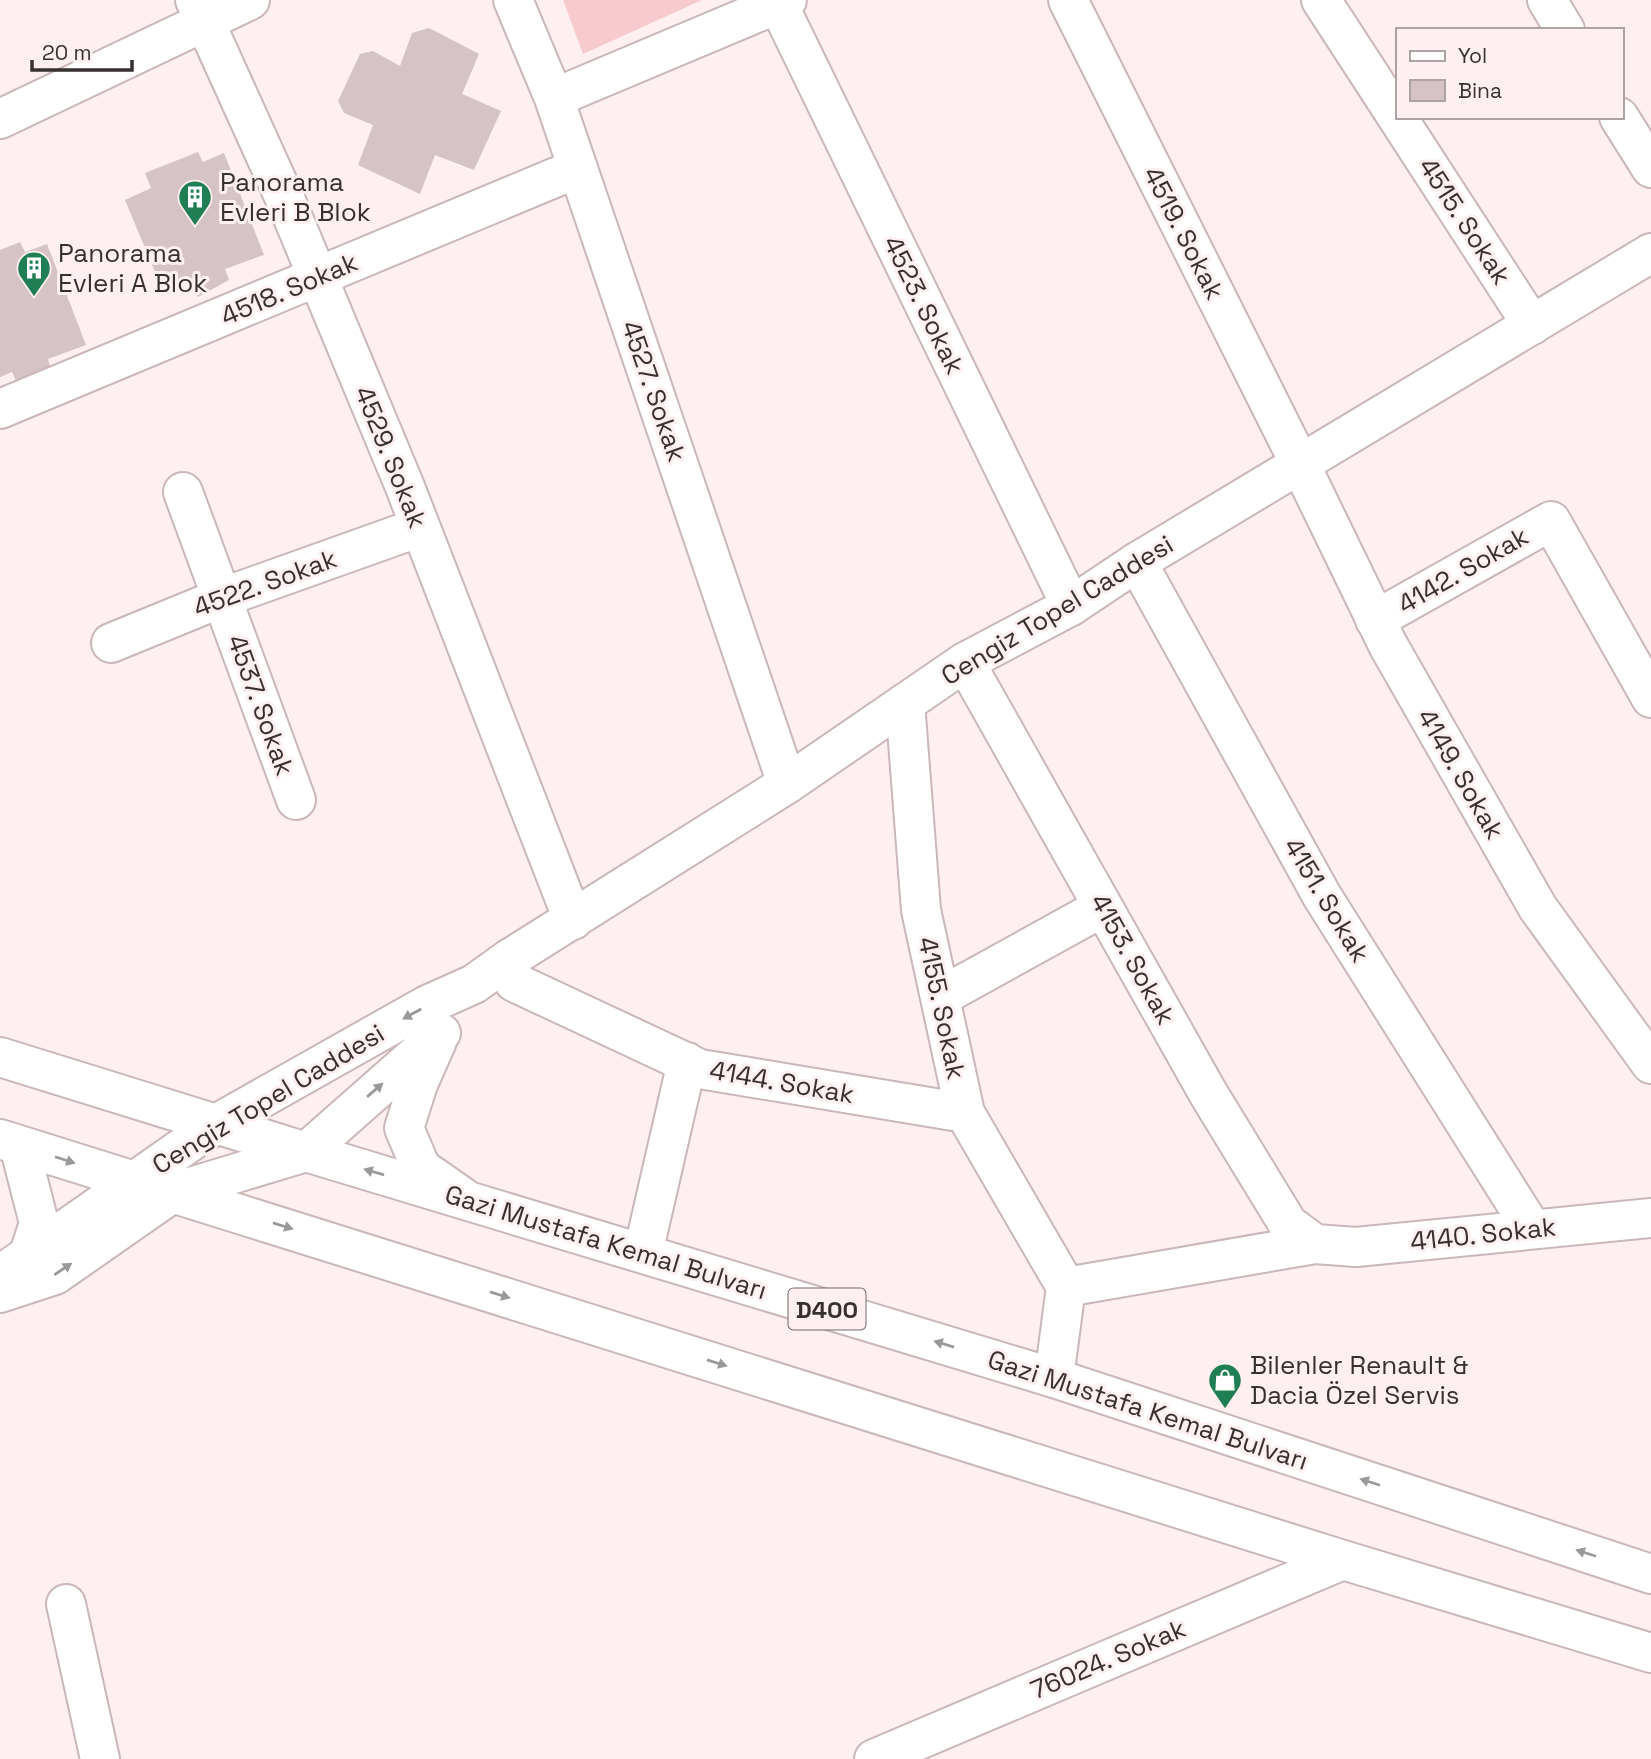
<svg xmlns="http://www.w3.org/2000/svg" width="1651" height="1759" font-family="'Space Grotesk',sans-serif">
  <rect width="100%" height="100%" fill="#feeff0"/>
  <path fill="#f7cad0" d="M563 0H702L583 54Z"/>
  <path fill="#d5c3c5" d="M429 28 479 54 462 94 501 111 474 170 435 155 420 194 358 165 373 125 344 113 338 101 360 54 373 51 400 66 412 33Z
    M198 152 203 162 224 153 264 255 225 269 229 280 198 297 190 282 164 293 125 200 151 188 145 173Z
    M20 242 25 252 47 244 86 345 48 359 51 370 19 387 12 372 0 377V250Z"/>
  <g fill="none" stroke-linecap="round" stroke-linejoin="round">
    <g stroke="#cab7b9" stroke-width="42">
      <path id="minor" d="M195 0 286 201 405 487 573 920
        M513 0 554 98 787 784
        M1068 0 1301 466 1388 645 1538 908 1651 1064
        M1321 0 1397 117
        M1547 0 1565 30
        M778 4 1071 606
        M554 98 787 0
        M1397 117 1532 325
        M1619 117 1651 168
        M0 119 250 0
        M0 409 578 168
        M183 492 296 800
        M1137 562 1322 896 1532 1229
        M1375 620 1551 521 1651 698
        M111 643 221 598 420 527
        M965 662 1208 1093 1288 1224 1315 1244
        M905 703 921 910 965 1113 1066 1287 1054 1378
        M509 959 514 982 700 1069 965 1113
        M940 997 1103 907
        M643 1253 687 1062
        M1066 1287 1315 1244 1356 1247 1651 1218
        M66 1604 100 1759
        M874 1759 1343 1560"/>
    </g>
    <g stroke="#cab7b9" stroke-width="42">
      <path id="tertiary" d="M437 1041 418 1084 404 1128 421 1168 464 1198
        M0 1275 216 1124 427 1005 474 984 509 959 787 784 965 662 1071 606 1137 562 1651 253
        M0 1293 55 1275 174 1192 306 1152 441 1033"/>
    </g>
    <g stroke="#cab7b9" stroke-width="42">
      <path id="trunk" d="M0 1057 306 1152 1054 1378 1651 1574
        M0 1139 1343 1560 1651 1653
        M19 1145 39 1223 29 1254"/>
    </g>
    <use href="#minor" stroke="#fff" stroke-width="38"/>
    <use href="#tertiary" stroke="#fff" stroke-width="38"/>
    <use href="#trunk" stroke="#fff" stroke-width="38"/>
  </g>
  <defs><path id="oneway-solid" d="M-6-.8H1V-3.2L6.5 0L1 3.2V.8H-6Z" transform="scale(1.75)"/></defs>
  <g fill="#9b9898">
    <use href="#oneway-solid" transform="translate(412 1014) rotate(151)"/>
    <use href="#oneway-solid" transform="translate(375 1090) rotate(-41)"/>
    <use href="#oneway-solid" transform="translate(65 1160) rotate(18)"/>
    <use href="#oneway-solid" transform="translate(374 1172) rotate(-164)"/>
    <use href="#oneway-solid" transform="translate(283 1226) rotate(17)"/>
    <use href="#oneway-solid" transform="translate(63 1269) rotate(-34)"/>
    <use href="#oneway-solid" transform="translate(500 1295) rotate(17)"/>
    <use href="#oneway-solid" transform="translate(944 1344) rotate(-163)"/>
    <use href="#oneway-solid" transform="translate(717 1363) rotate(17)"/>
    <use href="#oneway-solid" transform="translate(1370 1482) rotate(-162)"/>
    <use href="#oneway-solid" transform="translate(1586 1553) rotate(-162)"/>
  </g>
  <defs>
    <g id="building-pin" transform="scale(1.75)"><path d="M0 17L-7.5 6A9.5 9.5 0 1 1 7.5 6Z" fill="#207e55" stroke="#feeff0"/><path d="M-4-6H4V6H1V3H-1V6H-4ZM-2.5-4.3h1.7v1.8h-1.7ZM.8-4.3h1.7v1.8H.8ZM-2.5-1h1.7V.8h-1.7ZM.8-1h1.7V.8H.8Z" fill="#fff"/></g>
    <g id="shop-pin" transform="scale(1.75)"><path d="M0 17L-7.5 6A9.5 9.5 0 1 1 7.5 6Z" fill="#207e55" stroke="#feeff0"/><path d="M-5-2.5h2.3a2.7 3.5 0 0 1 5.4 0H5L5.5 6h-11ZM-1.5-2.5h3a1.5 2.3 0 0 0-3 0Z" fill="#fff"/></g>
  </defs>
  <g fill-rule="evenodd">
    <use href="#building-pin" x="195" y="197"/>
    <use href="#building-pin" x="34" y="268"/>
    <use href="#shop-pin" x="1225" y="1380"/>
  </g>
  <g text-anchor="middle" dominant-baseline="central" stroke-width="6" stroke-linejoin="round" paint-order="stroke">
    <rect fill="#feeff0" stroke="#73696a" stroke-width="2" x="788.5" y="1288.5" width="77" height="41" rx="5"/>
    <g font-size="24" font-weight="bold" fill="#373031">
      <text x="827" y="1309">D400</text>
    </g>
    <g font-size="26" fill="#373031" stroke="#feeff0" text-anchor="start">
      <text x="220" y="182">Panorama<tspan x="220" dy="30">Evleri B Blok</tspan></text>
      <text x="58" y="253">Panorama<tspan x="58" dy="30">Evleri A Blok</tspan></text>
      <text x="1250" y="1365">Bilenler Renault &amp;<tspan x="1250" dy="30">Dacia Özel Servis</tspan></text>
    </g>
    <g font-size="26" fill="#373031" stroke="#feeff0">
      <text transform="translate(1465 221) rotate(57)">4515. Sokak</text>
      <text transform="translate(1184 233) rotate(63)">4519. Sokak</text>
      <text transform="translate(289 289) rotate(-23)">4518. Sokak</text>
      <text transform="translate(924 305) rotate(64)">4523. Sokak</text>
      <text transform="translate(654 391) rotate(71)">4527. Sokak</text>
      <text transform="translate(391 457) rotate(68)">4529. Sokak</text>
      <text transform="translate(1463 570) rotate(-30)">4142. Sokak</text>
      <text transform="translate(265 583) rotate(-20)">4522. Sokak</text>
      <text transform="translate(1057 610) rotate(-31)">Cengiz Topel Caddesi</text>
      <text transform="translate(261 705) rotate(70)">4537. Sokak</text>
      <text transform="translate(1461 774) rotate(60)">4149. Sokak</text>
      <text transform="translate(1327 900) rotate(59)">4151. Sokak</text>
      <text transform="translate(1133 959) rotate(61)">4153. Sokak</text>
      <text transform="translate(942 1008) rotate(78)">4155. Sokak</text>
      <text transform="translate(782 1082) rotate(10)">4144. Sokak</text>
      <text transform="translate(268 1099) rotate(-31)">Cengiz Topel Caddesi</text>
      <text transform="translate(1483 1234) rotate(-6)">4140. Sokak</text>
      <text transform="translate(606 1242) rotate(17)">Gazi Mustafa Kemal Bulvarı</text>
      <text transform="translate(1148 1410) rotate(18)">Gazi Mustafa Kemal Bulvarı</text>
      <text transform="translate(1108 1659) rotate(-23)">76024. Sokak</text>
    </g>
  </g>
  <rect x="1396" y="28" width="228" height="91" fill="#feeff0" stroke="#aea3a4" stroke-width="2"/>
  <rect x="1410" y="51" width="35" height="10" fill="#ffffff" stroke="#aea3a4" stroke-width="2"/>
  <text x="1458" y="63" font-size="21" fill="#373031">Yol</text>
  <rect x="1410" y="80" width="35" height="21" fill="#d5c3c5" stroke="#aea3a4" stroke-width="2"/>
  <text x="1458" y="98" font-size="21" fill="#373031">Bina</text>
  <path d="M32 60v10h100v-10" fill="none" stroke="#373031" stroke-width="3.5"/>
  <text x="42" y="60" font-size="21" fill="#373031" stroke="#feeff0" stroke-width="5" paint-order="stroke">20 m</text>
</svg>
